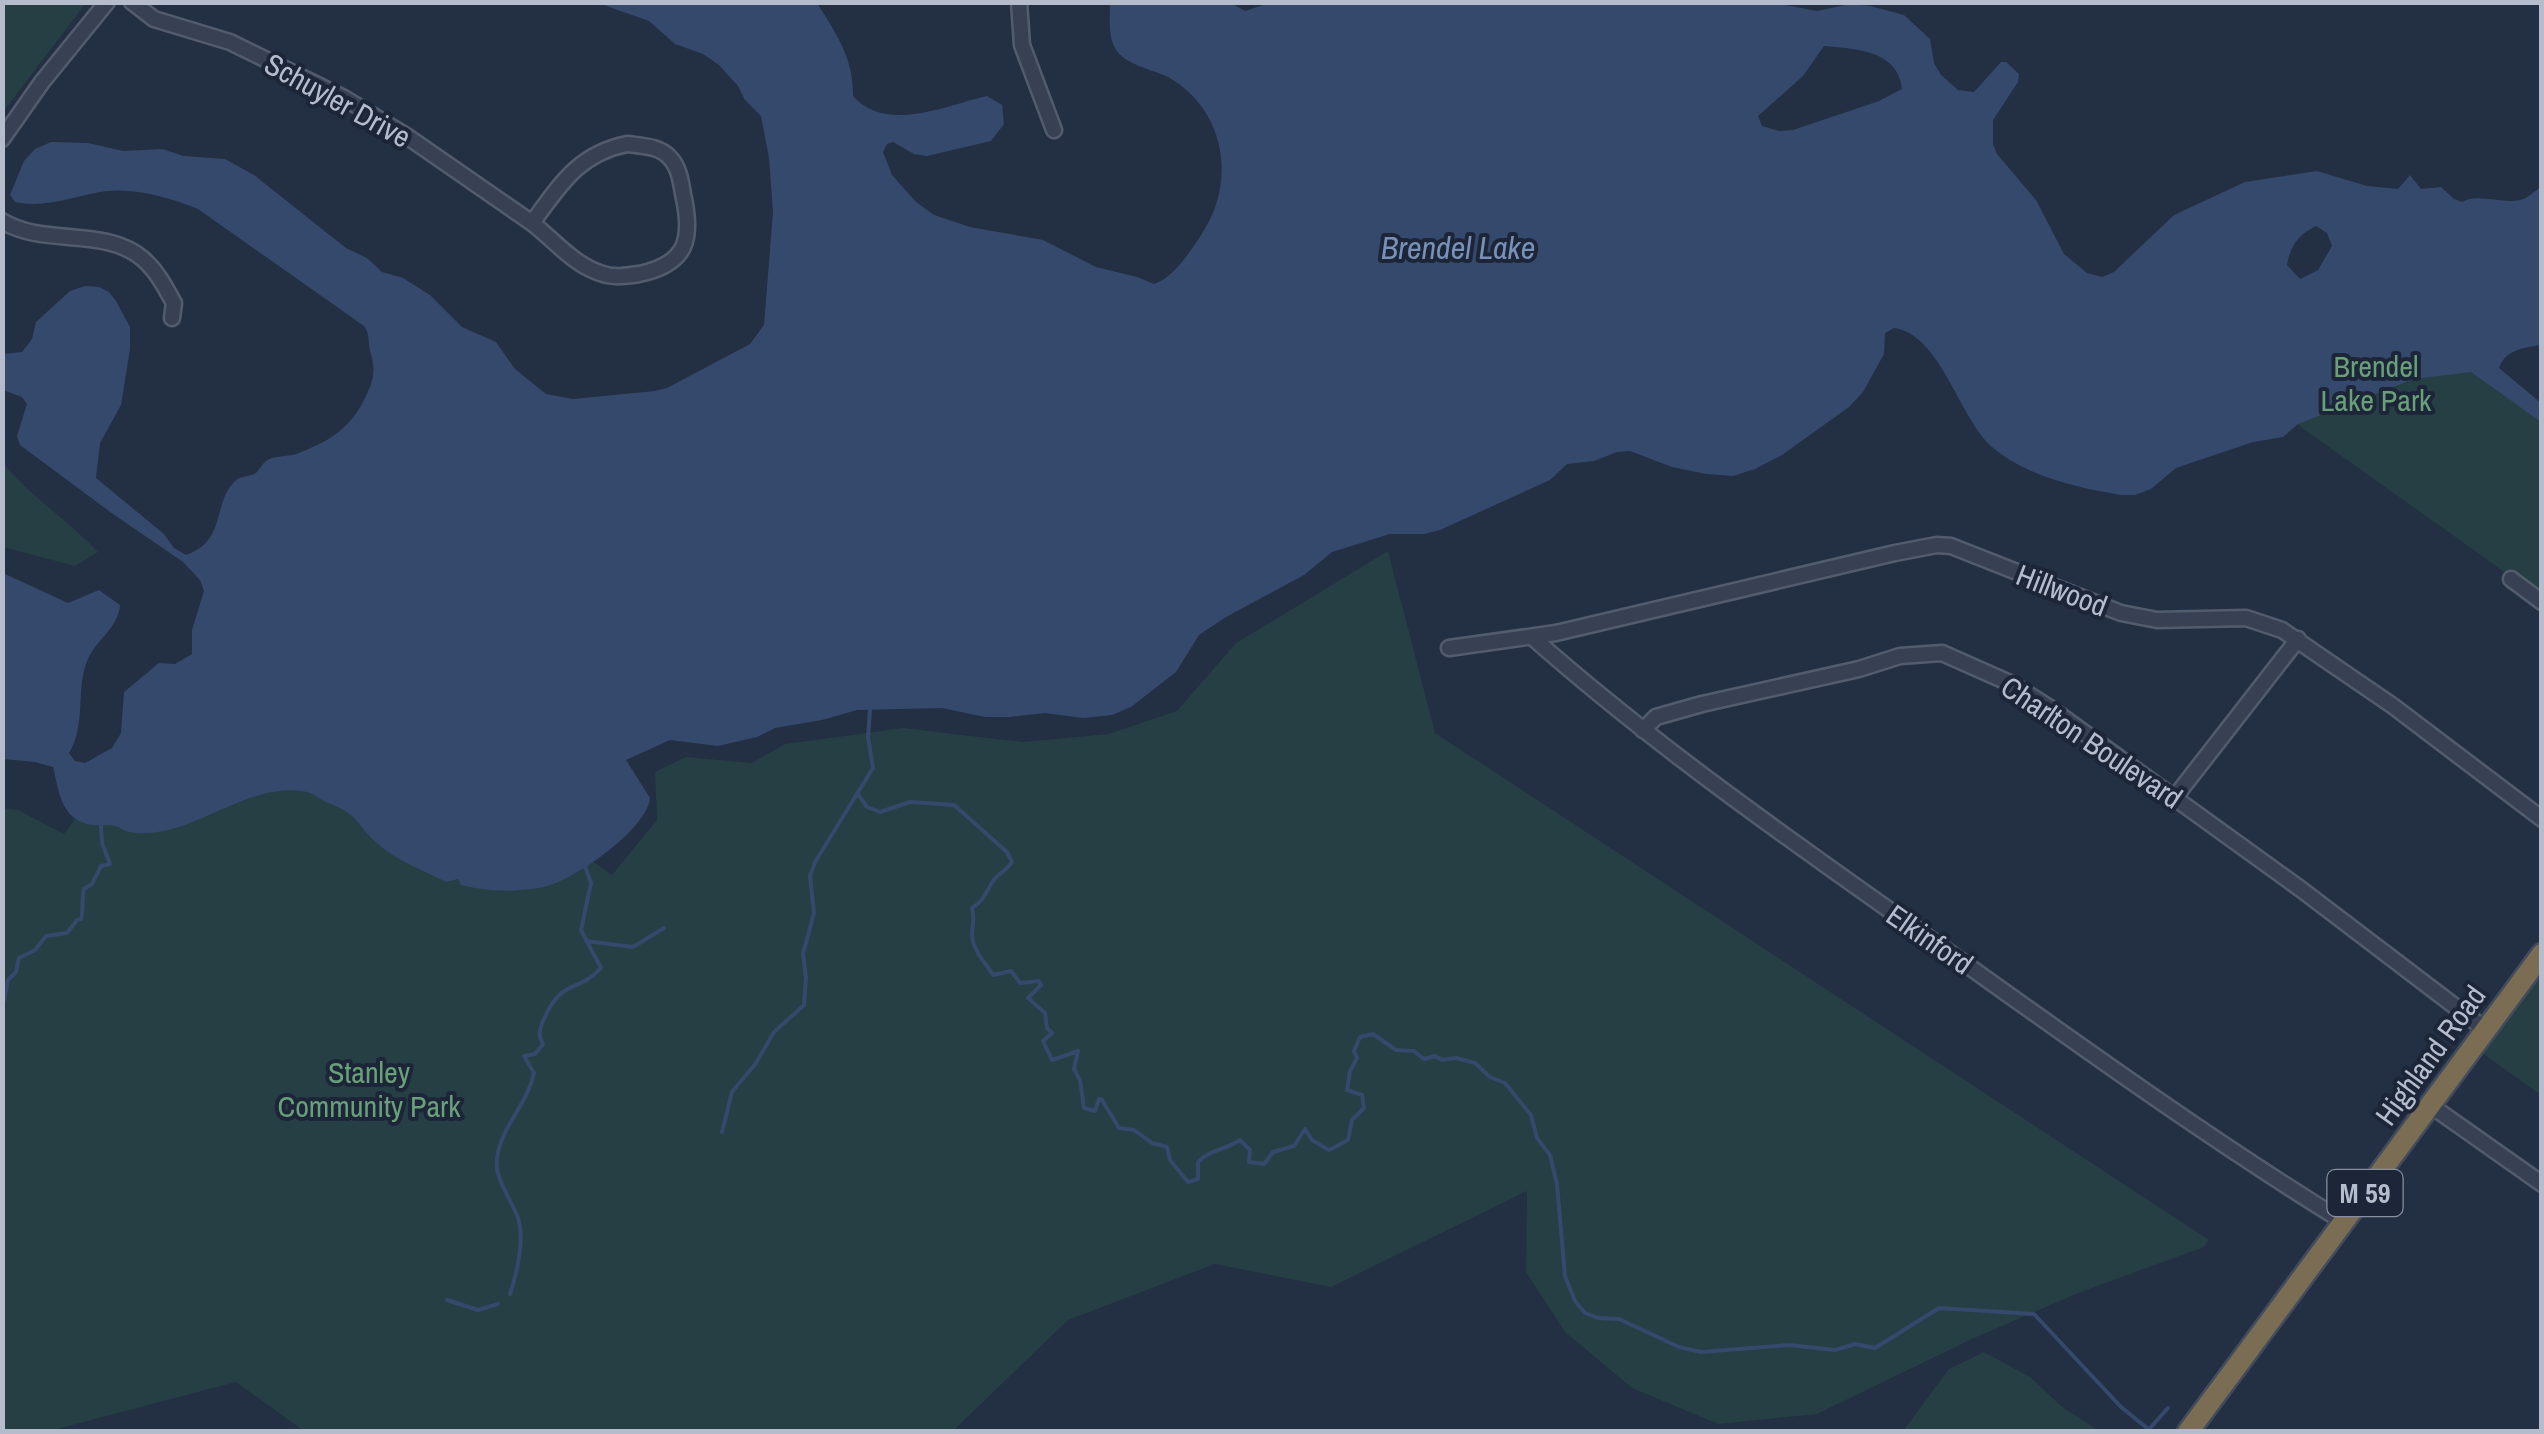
<svg xmlns="http://www.w3.org/2000/svg" width="2544" height="1434" font-family="'Archivo Narrow',sans-serif">
<style>
.green{fill:#253f44}
.water{fill:#35496c;fill-rule:evenodd}
.lines{fill:none;stroke-linecap:round;stroke-linejoin:round}
.stream{stroke:#35496c;stroke-width:4}
.minor-casing{stroke:#535c6d;stroke-width:19}
.highway-casing{stroke:#424c5d;stroke-width:25}
.minor{stroke:#384153;stroke-width:14}
.highway{stroke:#7a6d54;stroke-width:20}
.labels{text-anchor:middle;dominant-baseline:central;stroke-width:8;stroke-linejoin:round;paint-order:stroke}
.shield{fill:#1c2638;stroke:#8790a0;stroke-width:2.5}
.shield-label{font-size:28px;font-weight:bold;fill:#b5bdcd}
.street-label{font-size:30px;fill:#b5bdcd;stroke:#1c2638}
.park-label{font-size:30px;fill:#69a079;stroke:#1c2638}
.water-label{font-size:32px;font-style:italic;fill:#7990b7;stroke:#1c2638}
</style>
<rect width="100%" height="100%" fill="#232f43"/>
<g class="green">
<path d="M3,2L86,3L3,112L2,3Z"/>
<path d="M2356,272L2541,404V598L2263,400Z"/>
<path d="M3,463C31,497 68,520 98,552L75,566L3,547Z"/>
<path d="M1388,551L1435,733L2209,1240L2204,1247L2078,1293L1972,1339L1817,1414L1718,1424L1632,1388L1565,1332L1526,1272L1527,1191L1331,1287L1215,1264L1068,1320L953,1431H304L236,1382L49,1431L3,1432V808L18,810L64,834L232,603L612,875L657,820L655,772L686,757L752,763L785,744L903,728L1023,742L1109,734L1177,711L1236,643Z"/>
<path d="M2541,972V1095L2482,1053Z"/>
<path d="M1984,1352L2030,1377L2061,1406L2099,1431H1903L1949,1369Z"/>
</g>
<path class="water" d="M1272,2H1770L1817,11L1850,4L1870,6L1904,15L1930,39L1934,63L1941,75L1958,90L1974,92L2001,62H2006L2019,74L2018,82L1993,120V144L1997,154L2036,200L2064,254L2087,273L2102,277L2114,272L2174,215L2245,182L2317,171L2367,186L2398,189L2410,175L2421,189L2441,187L2454,199L2462,202C2477,193 2502,204 2520,200C2529,198 2534,191 2541,187V345C2524,348 2506,349 2499,368L2541,403V422L2471,372L2414,379L2298,424L2283,437L2253,442L2176,468L2151,489L2135,495H2121C2077,488 2025,476 1991,446C1959,417 1940,334 1894,328L1885,333L1884,354L1863,392L1849,407L1782,455L1755,469L1733,476L1706,474L1672,467L1630,451L1617,452L1594,461L1567,464L1550,480L1440,530L1424,534H1390L1332,552L1304,575L1226,617L1199,635L1176,672L1131,707L1112,715L1083,718L1045,713L1009,717H985L942,708L857,710L822,720L775,728L757,737L718,746L670,740L626,760L650,798C647,830 570,884 539,888C512,892 487,892 461,885L458,879L446,882C423,870 399,862 379,845C355,825 361,815 328,803C320,800 316,794 307,792C246,779 190,843 129,832C124,831 120,827 115,826C107,824 99,826 92,825C60,820 59,790 53,767L35,762L3,759V573L68,603L99,590L120,605C119,627 96,640 88,659C75,687 87,724 69,753L75,761L85,763L112,748L121,733L124,692L159,663L175,664L192,654V630L204,591L200,580L183,562L113,514L20,445L17,436L27,404L22,397L3,390V354L22,352L32,339L36,322L70,291L85,286L99,287L109,292L116,301L130,327V349L121,405L100,443L96,478L164,534L174,548L186,555C227,541 212,503 235,481C242,475 250,477 256,473C260,469 262,464 266,461C274,455 286,457 296,454C327,442 350,430 365,398C373,382 376,372 371,354C367,343 371,335 364,326L198,209C172,198 136,188 107,191C75,195 48,209 15,202L10,195L24,161L35,149L51,142L88,143L123,151L162,149L184,156L225,159L254,175L346,248L367,258L382,272L403,278L430,295L462,327L496,342L515,369L546,394L573,399L655,391L667,388L750,344L764,325L773,212L769,158L761,116L745,100L738,86L719,65L703,54L675,44L649,21L598,3H817C836,33 854,59 853,96C886,134 947,105 987,96L1002,105L1004,124L991,141L927,156L914,154L893,142L887,144L883,152L892,175L916,202L934,215L970,227L1043,240L1096,267L1137,277L1154,284C1173,278 1190,252 1201,235C1237,182 1226,110 1168,77C1152,69 1124,65 1115,48C1108,36 1110,16 1110,3H1231L1245,11ZM1824,46C1856,49 1898,50 1902,89L1879,101L1793,130L1779,131L1762,126L1758,116L1803,76ZM2316,226L2327,233L2332,246L2318,270L2300,279L2287,265C2290,246 2299,234 2316,226Z"/>
<g class="lines">
<g class="stream">
<path d="M857,793L867,807L880,812L910,802L954,805L1007,852L1012,862C1007,870 999,873 993,881C985,893 984,901 972,908C975,919 972,925 972,935C973,951 985,962 993,975L1011,971L1020,983L1039,981L1041,985L1028,998L1045,1013L1047,1028L1052,1033L1043,1041L1052,1060L1078,1051L1074,1069L1080,1080L1084,1108L1095,1111L1099,1099L1102,1100L1119,1128L1134,1130L1152,1143L1167,1147L1170,1160L1188,1182L1198,1179V1162C1210,1149 1226,1150 1240,1140L1250,1150L1249,1162L1264,1164L1273,1152L1294,1146L1305,1129L1312,1140L1329,1150L1348,1140L1352,1120L1364,1108L1362,1095L1347,1090L1350,1071L1357,1058L1354,1051L1360,1037L1373,1034L1396,1050L1414,1051L1424,1059L1435,1056L1442,1060L1456,1058L1475,1063L1490,1077L1505,1083L1531,1115L1537,1138L1550,1155L1557,1184L1565,1276L1575,1301L1585,1313L1598,1318L1619,1319L1679,1347L1701,1352L1789,1345L1835,1350L1855,1344L1875,1348L1939,1308L2034,1314L2121,1407L2152,1432"/>
<path d="M586,941L633,947L664,928"/>
<path d="M4,1000L8,980L16,972L19,958L35,950L46,936L67,933L77,920L81,919C84,912 81,900 84,889L92,884L101,866L110,864L102,843L101,826"/>
<path d="M722,1132L732,1092L756,1063L774,1032L804,1005L806,978L803,954L814,913L810,876L815,862L873,768L868,737L870,710"/>
<path d="M510,1294C517,1273 525,1239 518,1218C511,1199 494,1178 497,1158C502,1124 527,1106 534,1073L524,1056L535,1054L543,1044C538,1035 539,1031 543,1021C562,977 577,994 601,968L581,930L591,883L585,866"/>
<path d="M447,1300L478,1310L498,1304"/>
<path d="M2151,1427L2168,1408"/>
</g>
<g class="minor-casing">
<g id="minor">
<path d="M132,2L154,19L230,42L344,98L405,135L532,223"/>
<path d="M1019,2L1022,45L1054,130"/>
<path d="M2,139L42,82L107,2"/>
<path d="M627,144C642,146 660,146 670,158C679,167 681,182 683,194C693,238 688,264 639,274C626,276 613,278 600,273C573,264 554,240 532,223C560,185 578,154 627,144Z"/>
<path d="M2,221C44,247 105,226 143,259C157,271 165,287 174,303L172,318"/>
<path d="M2511,579L2542,602"/>
<path d="M1532,637C1661,751 1803,849 1943,948C2075,1042 2206,1137 2344,1222"/>
<path d="M1449,648L1556,633L1895,553L1937,545L1951,546L2121,613L2157,620L2246,618L2282,630L2393,706L2542,819"/>
<path d="M1643,730L1656,717L1702,704L1859,669L1900,656L1942,653L2012,684L2050,708L2302,890L2486,1030"/>
<path d="M2175,797L2298,639"/>
<path d="M2430,1105L2542,1184"/>
</g>
</g>
<g class="highway-casing">
<path id="highway" d="M2188,1432L2542,954"/>
</g>
<use href="#minor" class="minor"/>
<use href="#highway" class="highway"/>
</g>
<g class="labels">
<rect class="shield" x="2327.5" y="1170" width="75" height="46" rx="8"/>
<g class="shield-label">
<text x="2365" y="1193">M 59</text>
</g>
<g class="street-label">
<text transform="translate(338 100) rotate(29)">Schuyler Drive</text>
<text transform="translate(2062 590) rotate(21)">Hillwood</text>
<text transform="translate(2092 742) rotate(34)">Charlton Boulevard</text>
<text transform="translate(1930 939) rotate(35)">Elkinford</text>
<text transform="translate(2430 1055) rotate(-54)">Highland Road</text>
</g>
<g class="park-label">
<text x="2376" y="366">Brendel<tspan x="2376" dy="34">Lake Park</tspan></text>
<text x="369" y="1072">Stanley<tspan x="369" dy="34">Community Park</tspan></text>
</g>
<g class="water-label">
<text x="1458" y="247">Brendel Lake</text>
</g>
</g>
<rect width="2544" height="1434" fill="none" stroke="#b5bdcd" stroke-width="10"/>
</svg>
